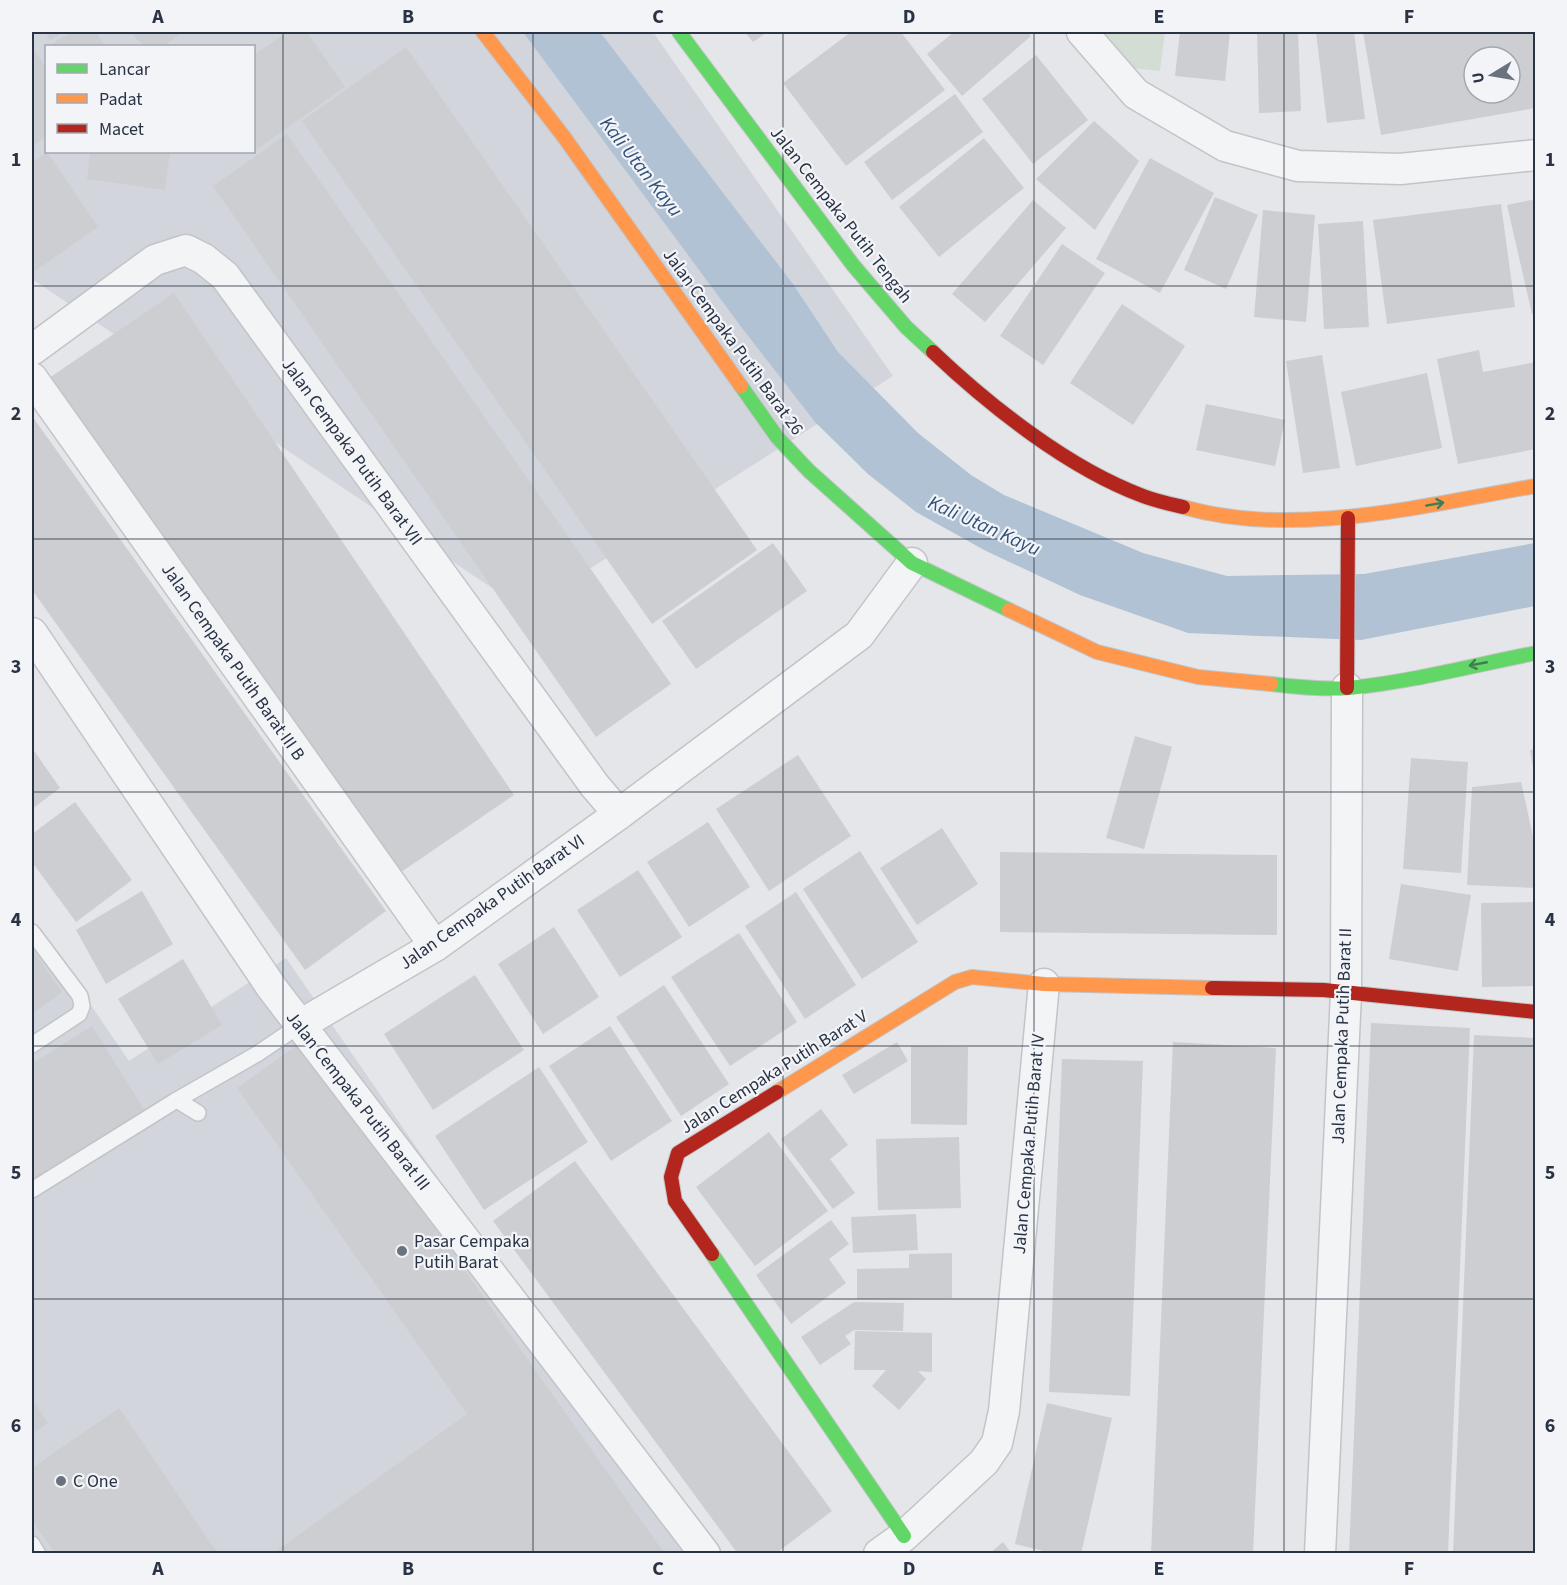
<svg xmlns="http://www.w3.org/2000/svg" width="1567" height="1585" font-family="'Source Sans 3',sans-serif">
<style>
.built{fill:#d2d5dc;fill-rule:evenodd}
.green{fill:#d4ddd4}
.water{fill:#b1c2d5}
.building{fill:#ccced2;fill-rule:evenodd}
.lines{fill:none;stroke-linecap:round;stroke-linejoin:round}
.lane-casing{stroke:#c2c4c7;stroke-width:18}
.street-casing{stroke:#c2c4c7;stroke-width:33}
.fast-casing{stroke:#c2c4c7;stroke-width:16}
.slow-casing{stroke:#c2c4c7;stroke-width:16}
.jam-casing{stroke:#c2c4c7;stroke-width:16}
.lane{stroke:#f3f4f6;stroke-width:15}
.street{stroke:#f3f4f6;stroke-width:30}
.fast{stroke:#63d668;stroke-width:14}
.slow{stroke:#ff974d;stroke-width:14}
.jam{stroke:#b3261e;stroke-width:14}
.oneway{stroke:#437c54}
.grid{fill:none;stroke:#293344;stroke-width:1.5;stroke-opacity:0.55}
.poi-dot{fill:#6a727e;stroke:#f2f4f8;stroke-width:2}
.labels{text-anchor:middle;dominant-baseline:central;stroke-width:4.5;stroke-linejoin:round;paint-order:stroke}
.street-label{font-size:18px;fill:#293344;stroke:#f2f4f8}
.poi-label{font-size:18px;fill:#293344;stroke:#f2f4f8;text-anchor:start}
.water-label{font-size:20px;font-style:italic;fill:#31517a;stroke:#f2f4f8}
.neatline{fill:none;stroke:#293344;stroke-width:2}
.grid-label{font-size:20px;text-anchor:middle;font-weight:bold;fill:#293344}
</style>
<rect width="100%" height="100%" fill="#e4e6e9"/>
<g class="built">
<path d="M32,32H653L893,376L525,610L32,279ZM46,46H254V152H46Z"/>
<path d="M32,919L129,1061L286,958L696,1553H32Z"/>
</g>
<path class="green" d="M1101,32H1165L1160,71L1130,68Z"/>
<path class="water" d="M523,32H600L793,284L838,352L918,433L971,475L1004,495L1143,553L1227,576L1364,574L1535,543V606L1361,640L1188,633L1080,595L986,551L916,512L868,474L815,422L742,328Z"/>
<g class="building">
<path d="M45,32H65L50,40Z"/>
<path d="M71,32H96L105,46H54L52,44Z"/>
<path d="M131,32H183L164,46H143Z"/>
<path d="M287,32H307L345,87L250,154L248,152H254V55Z"/>
<path d="M745,32H767L753,42Z"/>
<path d="M851,32H901L945,90L846,166L783,83Z"/>
<path d="M954,32H1027L1031,36L962,96L927,54Z"/>
<path d="M1180,32H1230L1225,81L1175,76Z"/>
<path d="M1257,32H1298L1301,111L1259,113Z"/>
<path d="M1316,32H1354L1365,119L1327,123Z"/>
<path d="M1363,32H1536V108L1381,135ZM1474,57H1510V93H1474Z"/>
<path d="M32,46L46,68V136L32,147Z"/>
<path d="M406,47L757,550L652,624L302,121Z"/>
<path d="M1036,55L1088,120L1033,164L982,99Z"/>
<path d="M955,94L983,132L892,200L864,162Z"/>
<path d="M1094,121L1139,161L1095,230L1036,179Z"/>
<path d="M287,134L671,684L596,737L213,186Z"/>
<path d="M984,138L1024,188L939,257L899,207Z"/>
<path d="M47,152L98,227L32,273V163Z"/>
<path d="M90,152H170L165,190L87,179Z"/>
<path d="M1150,158L1214,193L1160,293L1096,259Z"/>
<path d="M1215,197L1258,215L1226,289L1184,270Z"/>
<path d="M1536,199V313L1532,314L1507,205Z"/>
<path d="M1033,200L1066,228L985,322L952,294Z"/>
<path d="M1501,204L1515,307L1387,324L1373,220Z"/>
<path d="M1263,210L1315,215L1306,322L1254,317Z"/>
<path d="M1363,221L1369,327L1324,329L1318,224Z"/>
<path d="M1062,244L1105,273L1043,365L1000,336Z"/>
<path d="M174,293L514,795L388,881L49,378Z"/>
<path d="M1122,304L1185,346L1133,425L1070,383Z"/>
<path d="M1479,350L1483,372L1536,362V449L1458,464L1437,359Z"/>
<path d="M1322,355L1340,468L1303,473L1286,361Z"/>
<path d="M1427,373L1442,448L1356,466L1341,392Z"/>
<path d="M1206,404L1285,420L1275,466L1196,450Z"/>
<path d="M32,416L386,911L305,970L32,590Z"/>
<path d="M773,543L807,591L696,669L662,621Z"/>
<path d="M1135,736L1172,747L1144,849L1106,838Z"/>
<path d="M32,748L60,788L32,809Z"/>
<path d="M1536,749V774H1534L1530,750Z"/>
<path d="M798,755L851,836L769,891L716,809Z"/>
<path d="M1411,758L1468,762L1461,873L1403,869Z"/>
<path d="M1521,782L1536,850V888L1467,885L1472,787Z"/>
<path d="M75,802L132,880L76,922L32,862V834Z"/>
<path d="M708,822L750,887L689,927L647,862Z"/>
<path d="M942,828L978,884L917,925L880,868Z"/>
<path d="M860,851L918,942L862,979L803,889Z"/>
<path d="M1000,852L1277,855V935L1000,932Z"/>
<path d="M638,870L682,937L620,977L577,910Z"/>
<path d="M1401,884L1471,895L1458,971L1389,959Z"/>
<path d="M142,891L173,944L106,984L76,930Z"/>
<path d="M796,892L856,985L805,1019L745,926Z"/>
<path d="M1536,902V986L1482,987L1481,903Z"/>
<path d="M554,927L599,997L543,1034L498,964Z"/>
<path d="M739,933L797,1022L730,1066L671,977Z"/>
<path d="M32,949L62,992L32,1014Z"/>
<path d="M183,959L222,1025L158,1064L118,999Z"/>
<path d="M475,975L524,1050L433,1110L384,1034Z"/>
<path d="M664,985L729,1084L681,1116L616,1017Z"/>
<path d="M1371,1023L1470,1028L1448,1554H1349Z"/>
<path d="M92,1026L145,1111L32,1182V1064Z"/>
<path d="M610,1026L672,1121L611,1161L549,1066Z"/>
<path d="M1474,1035L1536,1038V1554H1453Z"/>
<path d="M303,1041L665,1554H272L467,1414L237,1088Z"/>
<path d="M897,1042L908,1061L854,1094L842,1075Z"/>
<path d="M1173,1042L1276,1048L1253,1554H1151Z"/>
<path d="M911,1046L968,1047L967,1125L911,1124Z"/>
<path d="M1062,1059L1143,1061L1130,1396L1049,1392Z"/>
<path d="M539,1067L588,1142L484,1210L435,1136Z"/>
<path d="M821,1109L848,1145L830,1159L855,1193L833,1209L781,1139Z"/>
<path d="M769,1132L828,1211L755,1266L696,1187Z"/>
<path d="M959,1137L961,1208L878,1210L876,1139Z"/>
<path d="M575,1161L832,1511L775,1554H738L493,1221Z"/>
<path d="M916,1214L918,1250L853,1253L851,1217Z"/>
<path d="M831,1220L849,1244L829,1259L846,1283L791,1324L756,1275Z"/>
<path d="M952,1253V1298L857,1299V1269L909,1268V1254Z"/>
<path d="M854,1302L904,1303L903,1331L854,1330L845,1336L851,1344L820,1365L801,1337Z"/>
<path d="M855,1331L932,1333V1372L918,1371L926,1379L899,1410L872,1386L886,1370H854Z"/>
<path d="M32,1399L48,1423L32,1434Z"/>
<path d="M1047,1403L1112,1418L1081,1554H1056L1015,1544Z"/>
<path d="M119,1408L218,1554H56L32,1521V1468Z"/>
<path d="M1003,1542L1012,1554H989Z"/>
</g>
<g class="lines">
<g class="lane-casing">
<g id="lane">
<path d="M32,932L80,996L82,1006L79,1014L32,1045"/>
<path d="M177,1100L198,1113"/>
<path d="M32,1190L175,1101L257,1054L300,1025"/>
<path d="M32,1544L38,1554"/>
</g>
</g>
<g class="street-casing">
<g id="street">
<path d="M1082,32L1136,94L1225,146L1298,166L1400,169L1536,155"/>
<path d="M32,350L155,260L186,250L204,259L225,276L595,786L619,814"/>
<path d="M32,378L435,946"/>
<path d="M32,633L272,988L705,1554"/>
<path d="M300,1025L435,946L619,814L859,635L912,563"/>
<path d="M879,1554L904,1536L984,1462L997,1443L1004,1411L1044,984"/>
<path d="M1320,1554L1346,993L1347,688"/>
</g>
</g>
<g class="fast-casing">
<g id="fast">
<path d="M679,32L853,265L906,327L933,352"/>
<path d="M741,386L777,437L809,471L912,563L1009,610"/>
<path d="M1271,684C1296,687 1323,690 1349,688C1412,682 1474,665 1536,653"/>
<path d="M712,1254L904,1536"/>
</g>
</g>
<g class="slow-casing">
<g id="slow">
<path d="M483,32L564,137L741,386"/>
<path d="M1183,507C1293,539 1425,505 1536,486"/>
<path d="M1009,610L1097,652L1198,677L1271,684"/>
<path d="M777,1092L955,982L972,977L1044,984L1212,988"/>
</g>
</g>
<g class="jam-casing">
<g id="jam">
<path d="M933,352C990,406 1068,468 1143,496C1156,501 1170,504 1183,507"/>
<path d="M1347,688L1348,518"/>
<path d="M1212,988L1324,990L1536,1012"/>
<path d="M712,1254L675,1201L671,1177L678,1153L777,1092"/>
</g>
</g>
<use href="#lane" class="lane"/>
<use href="#street" class="street"/>
<use href="#fast" class="fast"/>
<use href="#slow" class="slow"/>
<use href="#jam" class="jam"/>
</g>
<defs><path id="oneway-shaft" d="M-6 0H5M1.5-3L5.5 0L1.5 3" fill="none" stroke-width="1.6" stroke-linecap="round" stroke-linejoin="round" transform="scale(1.5)"/></defs>
<g class="oneway">
<use href="#oneway-shaft" transform="translate(1435 504) rotate(-10)"/>
<use href="#oneway-shaft" transform="translate(1478 664) rotate(169)"/>
</g>
<path class="grid" d="M283,32V1554M533,32V1554M783,32V1554M1034,32V1554M1284,32V1554M32,286H1536M32,539H1536M32,792H1536M32,1046H1536M32,1299H1536"/>
<g class="poi-dot">
<circle cx="402" cy="1251" r="6"/>
<circle cx="61" cy="1481" r="6"/>
</g>
<g class="labels">
<g class="street-label">
<text transform="translate(841 215) rotate(52)">Jalan Cempaka Putih Tengah</text>
<text transform="translate(733 342) rotate(54)">Jalan Cempaka Putih Barat 26</text>
<text transform="translate(352 452) rotate(54)">Jalan Cempaka Putih Barat VII</text>
<text transform="translate(233 662) rotate(55)">Jalan Cempaka Putih Barat III B</text>
<text transform="translate(492 902) rotate(-35)">Jalan Cempaka Putih Barat VI</text>
<text transform="translate(1342 1036) rotate(-88)">Jalan Cempaka Putih Barat II</text>
<text transform="translate(774 1072) rotate(-32)">Jalan Cempaka Putih Barat V</text>
<text transform="translate(358 1101) rotate(52)">Jalan Cempaka Putih Barat III</text>
<text transform="translate(1029 1144) rotate(-85)">Jalan Cempaka Putih Barat IV</text>
</g>
<g class="poi-label">
<text x="414" y="1241">Pasar Cempaka<tspan x="414" dy="21">Putih Barat</tspan></text>
<text x="73" y="1481">C One</text>
</g>
<g class="water-label">
<text transform="translate(641 167) rotate(52)">Kali Utan Kayu</text>
<text transform="translate(984 526) rotate(24)">Kali Utan Kayu</text>
</g>
</g>
<rect width="1567" height="1585" fill="none" stroke="#f2f4f8" stroke-width="66"/>
<rect x="45" y="45" width="210" height="108" fill="#f2f4f8" stroke="#a2a7b0" stroke-width="1.5"/>
<rect x="57" y="64" width="30" height="9" fill="#63d668" stroke="#a2a7b0" stroke-width="1.5"/>
<text x="99" y="75" font-size="18" fill="#293344">Lancar</text>
<rect x="57" y="94" width="30" height="9" fill="#ff974d" stroke="#a2a7b0" stroke-width="1.5"/>
<text x="99" y="105" font-size="18" fill="#293344">Padat</text>
<rect x="57" y="124" width="30" height="9" fill="#b3261e" stroke="#a2a7b0" stroke-width="1.5"/>
<text x="99" y="135" font-size="18" fill="#293344">Macet</text>
<g transform="translate(1492 75) rotate(259)"><circle r="28" fill="#f2f4f8" stroke="#a2a7b0" stroke-width="1.5"/>
<path d="M0-4.5L10 22L0 15L-10 22Z" fill="#6a727e"/>
<text y="-9" font-size="16" font-weight="bold" text-anchor="middle" fill="#293344">U</text>
</g>
<rect x="33" y="33" width="1501" height="1519" class="neatline"/>
<g class="grid-label">
<text x="158" y="23">A</text>
<text x="408" y="23">B</text>
<text x="658" y="23">C</text>
<text x="909" y="23">D</text>
<text x="1159" y="23">E</text>
<text x="1409" y="23">F</text>
<text x="16" y="166">1</text>
<text x="1550" y="166">1</text>
<text x="16" y="420">2</text>
<text x="1550" y="420">2</text>
<text x="16" y="673">3</text>
<text x="1550" y="673">3</text>
<text x="16" y="926">4</text>
<text x="1550" y="926">4</text>
<text x="16" y="1179">5</text>
<text x="1550" y="1179">5</text>
<text x="16" y="1432">6</text>
<text x="1550" y="1432">6</text>
<text x="158" y="1575">A</text>
<text x="408" y="1575">B</text>
<text x="658" y="1575">C</text>
<text x="909" y="1575">D</text>
<text x="1159" y="1575">E</text>
<text x="1409" y="1575">F</text>
</g>
</svg>
